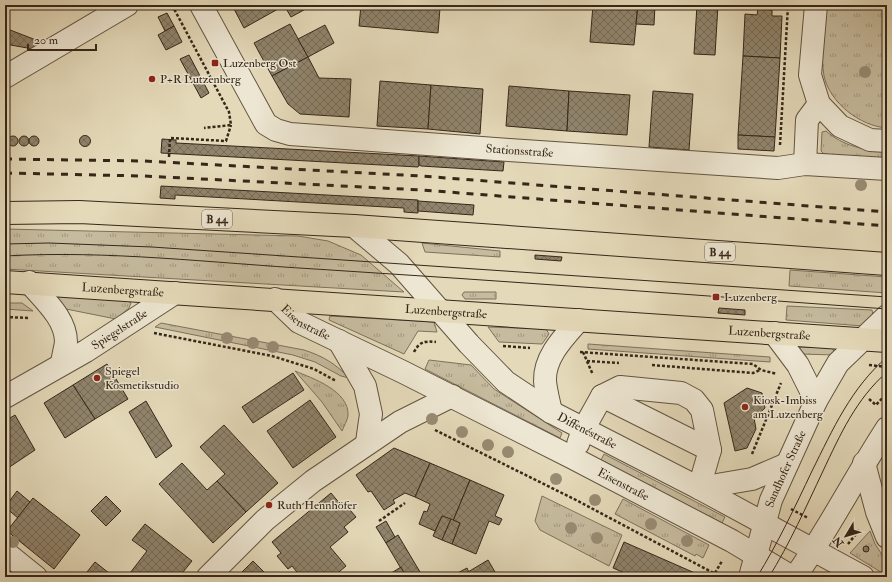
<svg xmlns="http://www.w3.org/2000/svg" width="892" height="582" font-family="'IM FELL Double Pica',serif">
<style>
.grass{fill:url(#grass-tufts);stroke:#7e715c}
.building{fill:url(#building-cross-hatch);stroke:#362719}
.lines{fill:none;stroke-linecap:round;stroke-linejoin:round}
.minor-casing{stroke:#625441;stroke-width:24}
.major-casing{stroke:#362719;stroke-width:24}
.path{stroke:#362719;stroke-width:2.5;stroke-dasharray:3 2;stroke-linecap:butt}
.minor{stroke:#ede6d2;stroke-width:22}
.major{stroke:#e4d9b9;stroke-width:22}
.tram{stroke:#362719;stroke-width:1}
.rail{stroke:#362719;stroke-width:3;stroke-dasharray:7 7;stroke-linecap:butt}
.tree{fill:#988b73}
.poi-dot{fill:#8f2418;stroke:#ede6d2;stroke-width:1.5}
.labels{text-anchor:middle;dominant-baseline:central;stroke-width:3;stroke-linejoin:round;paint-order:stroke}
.shield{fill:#ede6d2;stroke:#6d6050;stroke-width:1}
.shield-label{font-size:11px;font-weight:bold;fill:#362719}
.poi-label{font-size:12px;fill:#362719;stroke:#ede6d2;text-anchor:start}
.street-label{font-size:12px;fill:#362719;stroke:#ede6d2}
</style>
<defs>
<pattern id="grass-tufts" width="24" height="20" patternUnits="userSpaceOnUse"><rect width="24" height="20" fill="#c6bb9e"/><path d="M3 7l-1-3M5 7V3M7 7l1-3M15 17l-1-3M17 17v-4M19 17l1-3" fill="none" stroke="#a29880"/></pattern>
<pattern id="building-cross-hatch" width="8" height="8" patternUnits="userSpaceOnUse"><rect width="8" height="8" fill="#90846c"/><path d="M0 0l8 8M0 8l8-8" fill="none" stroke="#766c58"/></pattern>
</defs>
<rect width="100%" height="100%" fill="#e4d9b9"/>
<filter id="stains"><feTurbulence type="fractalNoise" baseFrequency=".005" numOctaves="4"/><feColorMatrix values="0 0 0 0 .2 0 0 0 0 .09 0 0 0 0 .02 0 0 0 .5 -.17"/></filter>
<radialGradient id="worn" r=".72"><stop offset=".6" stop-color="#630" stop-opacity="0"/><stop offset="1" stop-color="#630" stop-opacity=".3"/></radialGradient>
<g class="grass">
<path d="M826,5H887V128C860,126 830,103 824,76C820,53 824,28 826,5Z"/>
<path d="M826,131C843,146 864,150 887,152V159L824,154L821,151L822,132Z"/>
<path d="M5,229L298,236L328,241L361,255L404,292L5,269Z"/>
<path d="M422,243L500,251V257L425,252Z"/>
<path d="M790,270L887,277V293L789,286Z"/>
<path d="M464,292H496V299H465L462,295Z"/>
<path d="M59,296L126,300L131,303L129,308L116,319L66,309L57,301Z"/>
<path d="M5,303H22L33,311L5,309Z"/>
<path d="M787,306L872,310L873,315L863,326L786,320Z"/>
<path d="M330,316L434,322L437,332L418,331L404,354L329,320Z"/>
<path d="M161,323L304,350C323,356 336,364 349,378L341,376L315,362L293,355L155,327Z"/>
<path d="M488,327L546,329L549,334L542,344L499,342Z"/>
<path d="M588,344L770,357V362L588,349Z"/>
<path d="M801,347L832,348L835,353V355L800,354L798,349Z"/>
<path d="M429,360L471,365L494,389L562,433L560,438L425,369Z"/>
<path d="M295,371C312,378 350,391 348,416C347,421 344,426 342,431L322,402Z"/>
<path d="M604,454L725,517L722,523L601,460Z"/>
<path d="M542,496L622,535L609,566L540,530L535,521Z"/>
<path d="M623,499L709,545L703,558L696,554L695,556L615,514Z"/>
<path d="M870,531L875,544L887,562V576L850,553Z"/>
</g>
<g class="building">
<path d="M232,5H276L278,9L244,28Z"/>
<path d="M284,5H313L291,17Z"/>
<path d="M361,5H404L440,8L438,33L359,26Z"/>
<path d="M593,5H638L634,45L590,42Z"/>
<path d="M638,5H655L654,25L636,24Z"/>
<path d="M697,5H718L715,55L694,54Z"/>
<path d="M758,9L772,10V16H782L780,58L743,56L745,14L757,15Z"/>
<path d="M167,13L174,26L165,31L158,17Z"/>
<path d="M290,24L308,57L272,76L254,43Z"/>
<path d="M325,25L334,43L308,57L298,39Z"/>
<path d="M174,26L182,42L166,50L158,35Z"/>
<path d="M5,28L36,40L33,49L5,44Z"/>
<path d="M189,55L209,93L201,98L180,59Z"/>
<path d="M743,56L780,58L775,137L738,135Z"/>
<path d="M308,57L319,78L351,79L349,117L300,114L288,104L272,76Z"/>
<path d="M380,81L431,85L428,129L377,126Z"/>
<path d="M431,85L483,89L480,134L428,129Z"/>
<path d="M509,86L569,91L567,131L506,126Z"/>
<path d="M569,91L630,95L627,135L567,131Z"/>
<path d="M653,91L693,94L689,150L649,147Z"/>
<path d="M738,135L775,137L774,151L738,149Z"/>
<circle cx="85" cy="141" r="5.5"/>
<circle cx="24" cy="141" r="5"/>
<circle cx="13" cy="141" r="5"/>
<circle cx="34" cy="141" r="5"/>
<path d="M162,139L176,140V143L419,156V165L418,167L161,153Z"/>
<path d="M419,156L504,162L503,171L421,166L419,165Z"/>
<path d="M161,186L418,200V213L404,212V208L175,195V199L160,198Z"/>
<path d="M418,201L474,205L473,215L418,211Z"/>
<path d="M535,255L562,257L561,261L535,259Z"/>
<path d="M719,308L745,310V315L718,313Z"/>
<path d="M107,364L128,399L95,419L73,385Z"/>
<path d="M293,373L304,390L253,423L242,407Z"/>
<path d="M73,385L95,419L65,438L44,403Z"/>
<path d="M747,388L762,393L765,408L754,418L756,429L747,448L735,451L724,403Z"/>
<path d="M310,400L336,437L293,468L267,431Z"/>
<path d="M146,401L172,446L156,458L129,412Z"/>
<path d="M15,415L35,450L5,470V421Z"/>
<path d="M224,425L278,483L246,512L217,481L225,474L200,447Z"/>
<path d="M394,448L430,463L415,497L405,493L393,500L395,503L384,510L371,491L368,492L356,475Z"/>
<path d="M182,463L207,490L217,481L246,512L213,543L159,484Z"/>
<path d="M430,463L470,480L453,521L442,516L435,531L419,524L424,511L427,512L430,504L415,497Z"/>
<path d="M470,480L504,495L495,516L502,519L499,525L489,521L476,554L452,544L460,523L453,521Z"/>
<path d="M17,491L30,502L18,518L5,507Z"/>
<path d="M331,493L341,505L344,503L356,517L344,527L348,532L330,547L346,566L333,577H301L292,566L288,569L277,556L281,553L272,542Z"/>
<path d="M106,496L121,511L106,526L91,511Z"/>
<path d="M33,498L80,535L54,569L7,531Z"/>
<path d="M442,516L451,519L442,540L433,536Z"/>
<path d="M451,519L460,523L452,544L442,540Z"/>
<path d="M386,521L395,537L386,543L376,527Z"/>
<path d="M145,524L192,561L179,577H135L130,573L147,551L132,540Z"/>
<path d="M398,535L423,577H406L386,543Z"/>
<path d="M624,542L704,577H634L613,568Z"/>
<circle cx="866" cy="549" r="3"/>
<path d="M488,560L495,572L486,577H471L468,572Z"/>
<path d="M253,561L269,577H237Z"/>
<path d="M95,562L114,577H83Z"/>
<path d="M401,567L406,577H385Z"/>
<path d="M467,568L471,577H450Z"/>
<path d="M495,572L498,577H486Z"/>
</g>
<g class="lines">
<g class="minor-casing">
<g id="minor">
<path id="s1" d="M201,5L266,124L276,130L290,134L509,150L778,168L805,164L887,169"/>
<path d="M816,5L810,75L819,104L840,126L870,140L887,141"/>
<path d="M5,77L127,5"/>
<path d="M805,164L807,120L819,104"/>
<path id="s2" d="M354,226L399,264L469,344L506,382L551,412L699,488L863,577"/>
<path d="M29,282C43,299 66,318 66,342C65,349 63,356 62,363"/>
<path id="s3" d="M275,299L299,322L403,372L573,458L732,541L792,577"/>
<path d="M774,333L798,365L816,401"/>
<path d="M339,341L365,386L371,414L367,442"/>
<path d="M602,396L710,450"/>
<path id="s4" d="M5,397L86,351L175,293"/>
<path d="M551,412C549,402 546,392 545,381C544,357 564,337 579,320"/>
<path d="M578,444L583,430L602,396L620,387L681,393L694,400L702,410L710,450L699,488"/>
<path d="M864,463L877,512L887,537"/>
<path d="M699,488L752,479L787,464"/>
<path d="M5,552L36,577"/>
<path d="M208,577L265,520L313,481L400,422L452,396"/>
<path id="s5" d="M750,577L771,500L816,401L838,363L887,316"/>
<path d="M795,577C829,529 855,477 887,428"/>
</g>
</g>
<g class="major-casing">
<g id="major">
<path d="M5,213L79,212L354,226L887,264"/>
<path id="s6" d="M5,282L887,341"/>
</g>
</g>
<g class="path">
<path d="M172,5L229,112L231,125L204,128"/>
<path d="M780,145L788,5"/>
<path d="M169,157L170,138L226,141L231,125"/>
<path d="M5,317L30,318"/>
<path d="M154,333L272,356L314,369L336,381"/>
<path d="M503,346L530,348"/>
<path d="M414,352C420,341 425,341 436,342"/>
<path d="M580,352L753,364L761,370L777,374"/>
<path d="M583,352L593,375"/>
<path d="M587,361L619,363"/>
<path d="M652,365L753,373L760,370"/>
<path d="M869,365L887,367"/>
<path d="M869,399L876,405L887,393"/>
<path d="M435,430L576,500L721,577"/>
<path d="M752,454L781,383"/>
<path d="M791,509L808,518"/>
<path d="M379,521L405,503"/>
<path d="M848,544L860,529"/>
<path d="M715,573L722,561"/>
</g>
<use href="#minor" class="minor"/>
<use href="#major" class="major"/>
<g class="tram">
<path d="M5,244L49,243L152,247L887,297"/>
<path d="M5,256C108,250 212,263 315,269C506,281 696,295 887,309"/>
<path d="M757,577C778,543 795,507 812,471C833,429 851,388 887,357"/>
<path d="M769,577C790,543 806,507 823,471C840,435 856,399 887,372"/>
</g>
<g class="rail">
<path d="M5,159L144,161L421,176L887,212"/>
<path d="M5,173L143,176L422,190L887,226"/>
</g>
</g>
<g class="tree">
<circle cx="865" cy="72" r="6"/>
<circle cx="861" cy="185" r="6"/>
<circle cx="227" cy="338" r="6"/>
<circle cx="253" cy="343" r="6"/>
<circle cx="273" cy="347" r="6"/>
<circle cx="432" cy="419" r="6"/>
<circle cx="462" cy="432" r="6"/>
<circle cx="488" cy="445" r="6"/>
<circle cx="508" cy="452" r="6"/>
<circle cx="556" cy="479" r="6"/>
<circle cx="595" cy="500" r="6"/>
<circle cx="651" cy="524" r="6"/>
<circle cx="571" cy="528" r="6"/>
<circle cx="597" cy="538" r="6"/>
<circle cx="687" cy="541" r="6"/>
<circle cx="13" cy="542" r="6"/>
</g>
<g class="poi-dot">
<rect x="211" y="59" width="8" height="8" rx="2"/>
<circle cx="152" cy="79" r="4"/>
<rect x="712" y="293" width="8" height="8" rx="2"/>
<circle cx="97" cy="378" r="4"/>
<circle cx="745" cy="407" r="4"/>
<circle cx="269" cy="505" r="4"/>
</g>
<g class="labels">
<g class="shield">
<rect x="202" y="210" width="30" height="18" rx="3"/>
<rect x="705" y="243" width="30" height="18" rx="3"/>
</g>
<g class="shield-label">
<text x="217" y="219">B 44</text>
<text x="720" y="252">B 44</text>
</g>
<g class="poi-label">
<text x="223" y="63">Luzenberg Ost</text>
<text x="160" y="79">P+R Lutzenberg</text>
<text x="724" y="297">Luzenberg</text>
<text x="105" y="371">Spiegel<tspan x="105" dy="14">Kosmetikstudio</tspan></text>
<text x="753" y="400">Kiosk-Imbiss<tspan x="753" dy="14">am Luzenberg</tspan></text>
<text x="277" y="505">Ruth Hennhöfer</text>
</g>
<g class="street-label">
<text stroke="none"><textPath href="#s1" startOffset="392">Stationsstraße</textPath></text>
<text stroke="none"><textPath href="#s6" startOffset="118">Luzenbergstraße</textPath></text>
<text stroke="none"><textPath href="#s6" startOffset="442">Luzenbergstraße</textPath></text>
<text stroke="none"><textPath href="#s3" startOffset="39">Eisenstraße</textPath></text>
<text stroke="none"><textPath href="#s4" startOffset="133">Spiegelstraße</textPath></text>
<text stroke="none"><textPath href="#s6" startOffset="766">Luzenbergstraße</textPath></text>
<text stroke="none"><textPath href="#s2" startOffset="313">Diffenéstraße</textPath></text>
<text stroke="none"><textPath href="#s5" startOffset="114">Sandhofer Straße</textPath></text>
<text stroke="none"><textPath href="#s3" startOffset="396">Eisenstraße</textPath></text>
</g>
</g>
<rect width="892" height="582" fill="none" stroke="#e4d9b9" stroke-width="20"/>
<rect x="6" y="6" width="880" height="570" fill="none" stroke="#362719" stroke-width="2"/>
<rect x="10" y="10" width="872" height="562" fill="none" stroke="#362719"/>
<g transform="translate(846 536) rotate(232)" stroke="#ede6d2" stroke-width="3" paint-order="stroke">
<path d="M0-3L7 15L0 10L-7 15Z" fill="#362719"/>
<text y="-6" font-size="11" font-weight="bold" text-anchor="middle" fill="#362719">N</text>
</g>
<path d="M28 44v6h68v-6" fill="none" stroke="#362719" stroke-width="2"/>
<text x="34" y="44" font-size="12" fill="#362719" stroke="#ede6d2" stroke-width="3" paint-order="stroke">20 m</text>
<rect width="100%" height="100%" filter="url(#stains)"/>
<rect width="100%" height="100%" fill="url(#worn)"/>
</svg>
